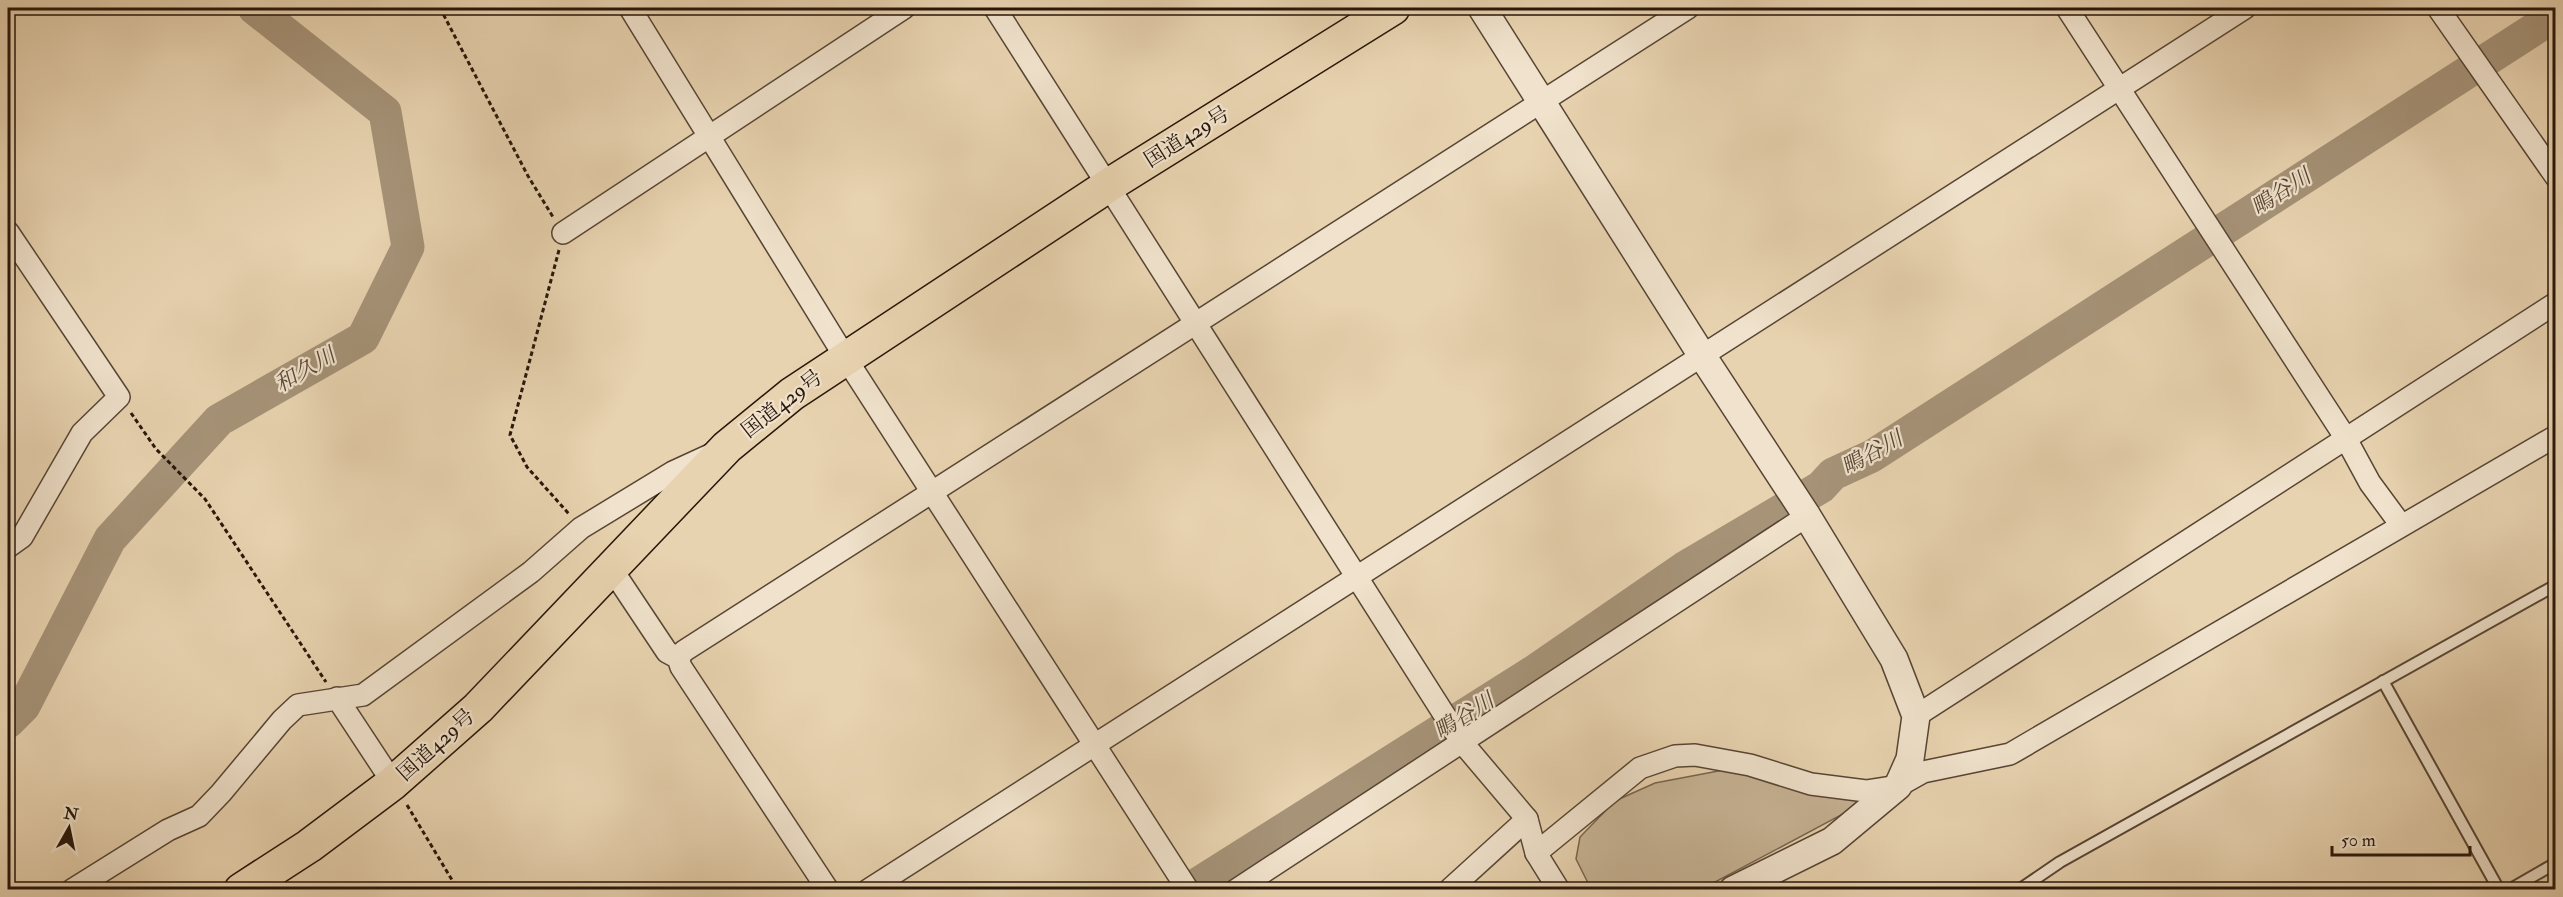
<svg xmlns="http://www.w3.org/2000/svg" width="2563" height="897" font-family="'IM FELL Double Pica','Noto Serif JP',serif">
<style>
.green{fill:#c7b394;stroke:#77644f;stroke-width:1.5}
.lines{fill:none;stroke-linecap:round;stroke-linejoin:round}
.river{stroke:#a69378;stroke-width:33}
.service-casing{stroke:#574534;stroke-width:14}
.minor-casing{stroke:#574534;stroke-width:24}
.tertiary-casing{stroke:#574534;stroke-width:30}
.trunk-casing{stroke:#27160a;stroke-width:36}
.path{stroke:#27160a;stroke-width:3;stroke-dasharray:4.5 3;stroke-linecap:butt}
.service{stroke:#f0e2cc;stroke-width:10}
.minor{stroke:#f0e2cc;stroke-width:21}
.tertiary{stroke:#f0e2cc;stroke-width:27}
.trunk{stroke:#e8d3b0;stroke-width:33}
.labels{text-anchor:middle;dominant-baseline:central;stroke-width:4.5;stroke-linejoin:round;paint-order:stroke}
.street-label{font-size:21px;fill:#27160a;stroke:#f0e2cc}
.water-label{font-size:22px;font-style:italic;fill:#5a4836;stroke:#f0e2cc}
</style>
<rect width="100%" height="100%" fill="#e8d3b0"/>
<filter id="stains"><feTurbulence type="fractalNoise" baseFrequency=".00333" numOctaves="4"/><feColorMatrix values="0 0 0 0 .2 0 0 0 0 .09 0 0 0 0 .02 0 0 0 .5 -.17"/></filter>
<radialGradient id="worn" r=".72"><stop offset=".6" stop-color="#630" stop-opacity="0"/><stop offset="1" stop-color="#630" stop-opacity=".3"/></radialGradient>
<path class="green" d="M1734,768L1855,797L1858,806L1702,889H1591L1576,859L1580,837L1615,801L1655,783Z"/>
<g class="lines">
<g class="river">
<path d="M8,722L24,706L110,539L219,420L363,338L408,247L385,112L254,8"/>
<path d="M1188,890L1533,672L1684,568L1821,487L1833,474L1872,456L2556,15"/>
</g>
<g class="service-casing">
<g id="service">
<path d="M2383,681L2499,890"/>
<path d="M2019,890L2060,862L2556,585"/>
<path d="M2509,890L2556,863"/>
</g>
</g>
<g class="minor-casing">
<g id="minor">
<path d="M630,8L845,357L1188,890"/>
<path d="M995,8L1461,741L1527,819L1536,853L1559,890"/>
<path d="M2067,8L2345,437L2370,483L2401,525"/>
<path d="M2438,8L2556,177"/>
<path d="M8,232L119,397L82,433L22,537L8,547"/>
<path d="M563,233L904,8"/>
<path d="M611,568L667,652L678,658L681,667L828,890"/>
<path d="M678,658L684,651L1688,8"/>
<path d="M337,698L393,783"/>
<path d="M1916,716L2556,303"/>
<path d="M1536,853L1640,768L1675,756L1695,755L1750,765L1811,784L1866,791L1898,786L1923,772L2010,754L2556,436"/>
<path d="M72,890L168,830L199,816L221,793L282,720L298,705L363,695L531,572L581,528L673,472L710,455"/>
<path d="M868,890L2245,8"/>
<path d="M1236,890L1807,516"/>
<path d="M1449,890L1527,819"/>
</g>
</g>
<g class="tertiary-casing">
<path id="tertiary" d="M1482,8L1701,354L1807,516L1894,659L1916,716L1910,759L1898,786L1832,841L1733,890"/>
</g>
<g class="trunk-casing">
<path id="trunk" d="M241,890L309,846L393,783L478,708L727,447L792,394L1109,185L1393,8"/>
</g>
<g class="path">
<path d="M440,8L528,176L553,217"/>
<path d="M559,250L510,435L527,467L569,514"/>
<path d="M131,413L156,449L205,499L326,682"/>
<path d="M407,805L458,890"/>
</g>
<use href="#service" class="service"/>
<use href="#minor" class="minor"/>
<use href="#tertiary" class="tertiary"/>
<use href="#trunk" class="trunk"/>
</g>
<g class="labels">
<g class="street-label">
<text transform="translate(1187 137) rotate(-32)">国道429号</text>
<text transform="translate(782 404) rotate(-38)">国道429号</text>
<text transform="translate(436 745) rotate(-42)">国道429号</text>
</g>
<g class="water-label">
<text transform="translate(2281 192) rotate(-33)">鴫谷川</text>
<text transform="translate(305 370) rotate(-30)">和久川</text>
<text transform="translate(1872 453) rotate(-29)">鴫谷川</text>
<text transform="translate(1464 716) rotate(-32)">鴫谷川</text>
</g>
</g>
<rect width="2563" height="897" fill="none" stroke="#e8d3b0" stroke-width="30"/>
<rect x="9" y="9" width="2545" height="879" fill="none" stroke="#27160a" stroke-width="3"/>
<rect x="15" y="15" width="2533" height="867" fill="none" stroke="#27160a" stroke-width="1.5"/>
<g transform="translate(69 828) rotate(9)" stroke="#f0e2cc" stroke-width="4.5" paint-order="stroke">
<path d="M0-4.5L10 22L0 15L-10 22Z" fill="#27160a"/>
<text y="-9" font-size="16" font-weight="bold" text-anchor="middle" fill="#27160a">N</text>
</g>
<path d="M2332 846v9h138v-9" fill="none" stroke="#27160a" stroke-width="3"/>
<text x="2341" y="846" font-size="18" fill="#27160a" stroke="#f0e2cc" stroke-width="4.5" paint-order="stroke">50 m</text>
<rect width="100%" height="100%" filter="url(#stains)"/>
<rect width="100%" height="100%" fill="url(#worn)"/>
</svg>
